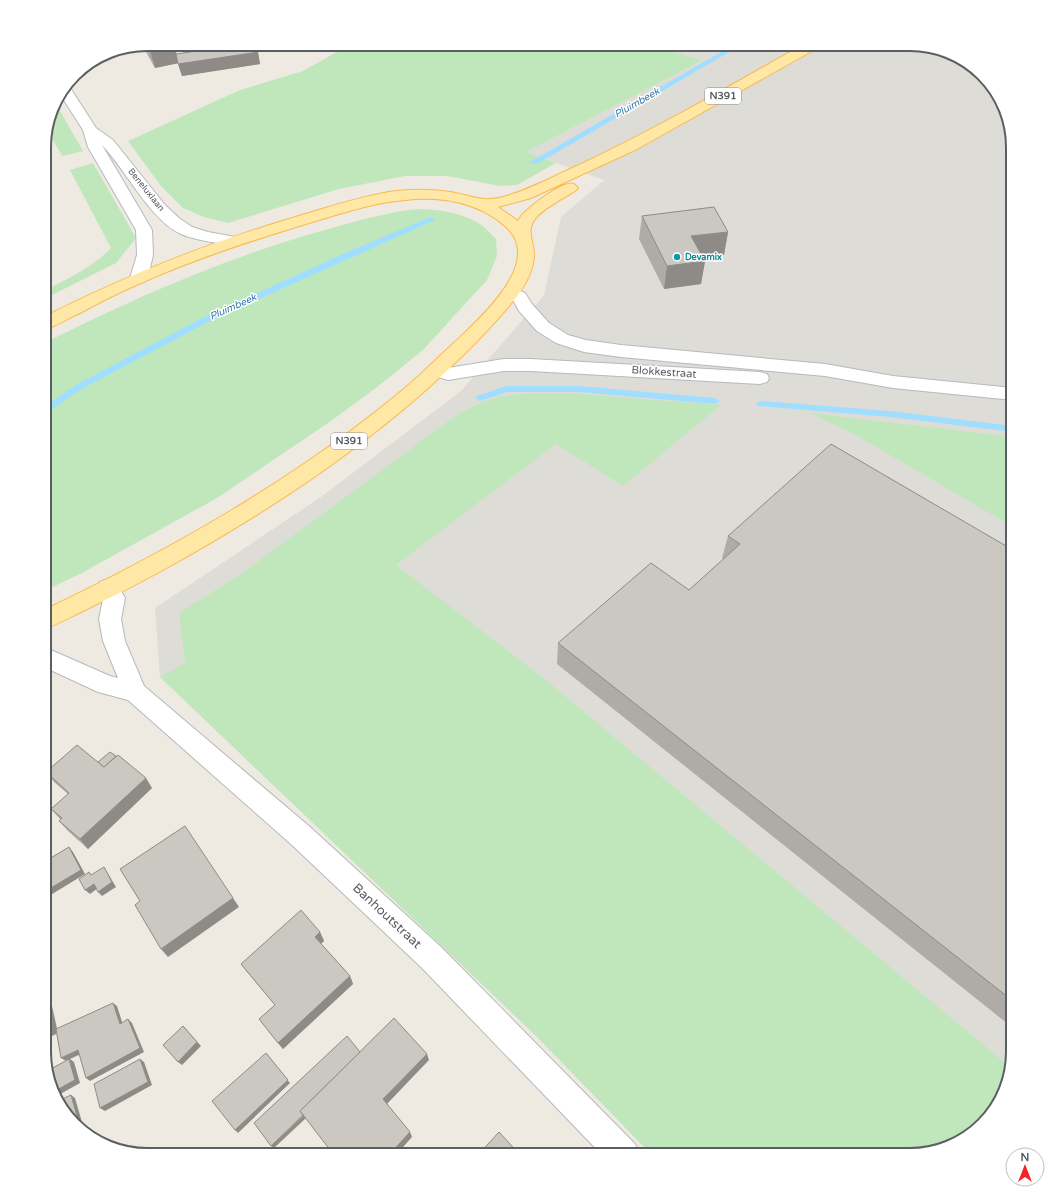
<svg xmlns="http://www.w3.org/2000/svg" width="1057" height="1199" font-family="'Varela Round',sans-serif">
<style>
.industrial{fill:#dedcd6}
.green{fill:#c0e7bc}
.lines{fill:none;stroke-linecap:round;stroke-linejoin:round}
.stream{fill:#a0deff;fill-rule:evenodd}
.street-casing{stroke:#b5b9bd;stroke-width:2}
.secondary-casing{stroke:#b5babf;stroke-width:2}
.primary-casing{stroke:#f8ba50;stroke-width:2}
.street{fill:#fff;fill-rule:evenodd}
.secondary{fill:#fff;fill-rule:evenodd}
.primary{fill:#ffe8a5;fill-rule:evenodd}
.wall{fill:#afaba6}
.shaded-wall{fill:#8e8b87}
.building{fill:#cbc7c1;stroke:#8e8b87}
.culture-dot{fill:#0f9aa8;stroke:#fff;stroke-width:1.5}
.labels{text-anchor:middle;dominant-baseline:central;stroke-width:3;stroke-linejoin:round;paint-order:stroke}
.far-street-label{font-size:9px;fill:#5a5f63;stroke:#fff}
.far-culture-label{font-size:9px;font-weight:bold;fill:#0d838f;stroke:#fff;text-anchor:start}
.shield{fill:#fff;stroke:#8c8f92;stroke-width:1}
.shield-label{font-size:10px;font-weight:bold;fill:#5a5f63}
.far-water-label{font-size:10px;font-style:italic;fill:#367bad;stroke:#fff}
.street-label{font-size:11px;fill:#5a5f63;stroke:#fff}
.near-street-label{font-size:13px;fill:#5a5f63;stroke:#fff}
.rim{fill:none;stroke:#5a5f63;stroke-width:2}
</style>
<rect width="100%" height="100%" fill="#eeeae2"/>
<path class="industrial" d="M644,44H917L956,55L992,84L1007,113L1013,146V1053L1002,1098L973,1134L943,1150L911,1155H652L534,1034L160,677L155,608L321,497L461,391L544,295L561,217L604,180L526,152L703,60Z"/>
<g class="green">
<path d="M351,44H644L703,60L526,152L556,163L517,185L500,186L447,176H405L339,189L228,223L204,217L183,208L161,186L128,141L240,90L303,71Z"/>
<path d="M55,102L83,151L62,156L47,129Z"/>
<path d="M93,163L136,238L116,263L44,299V291C68,278 92,268 111,248L70,170Z"/>
<path d="M422,209C442,210 463,213 480,224C486,228 491,234 496,239L497,256L487,280L423,350L376,388L328,423L217,498L80,574L44,591V343C135,298 227,257 325,230C357,221 389,211 422,209Z"/>
<path d="M566,393L721,405L623,486L556,444L396,565L542,677L1010,1067L1002,1098L973,1134L943,1150L911,1155H652L534,1034L160,677L185,663L179,613L241,574L454,417C465,410 476,404 488,400C513,392 541,394 566,393Z"/>
<path d="M810,413L1013,437V527L856,435Z"/>
</g>
<g class="lines">
<g class="stream">
<path d="M735,44H743L537,164H531L530,162Z"/>
<path d="M428,218H434L435,220L208,322L80,390L44,415V407L74,386L202,318L343,254Z"/>
<path d="M506,386H579L715,398L720,401L715,404L579,392H507L480,401L475,398L477,396Z"/>
<path d="M761,401L890,411L1013,426V432L890,417L758,406L756,404L758,402Z"/>
</g>
<g class="street-casing">
<path id="street" d="M108,579L116,582L125,598L121,619L125,641L144,686L310,827L442,948L635,1144L640,1155H602L422,968L292,845L128,700L98,692L44,667V647L110,676L118,678L103,641L99,619L103,599L97,588L100,582Z"/>
</g>
<g class="secondary-casing">
<g id="secondary">
<path d="M67,86H69L96,128L113,140L165,205L179,218L192,227L208,232L241,238L243,241L241,244C231,247 220,243 211,242C201,240 190,238 181,234C150,220 126,170 102,145L152,230L153,255L149,272L144,282L138,283L132,282L130,278L137,255L136,230L88,147L83,130L60,94Z"/>
<path d="M511,287L525,293L532,304L549,323L568,335L586,340L621,345L825,364L893,376L1013,388V400L893,388L825,376L621,357L584,352L556,343L537,331L519,311L513,300L505,296L502,292L505,288Z"/>
<path d="M504,359H531L760,372L767,374L769,378L767,382L760,384L531,371H504L448,380L429,374L426,370L429,366L435,364L448,368Z"/>
</g>
</g>
<g class="primary-casing">
<path id="primary" d="M804,44H820L819,47L637,149L531,198L498,207L518,221C522,211 559,184 569,184C571,183 574,184 575,185L578,188L575,191C564,198 542,209 534,220C526,233 535,243 534,257C532,282 511,304 496,321C402,424 284,503 163,570C137,584 110,598 83,611C70,617 58,624 44,629V610C172,549 296,479 405,388C422,374 438,357 455,342C479,319 545,262 506,227C479,202 440,196 405,200C371,203 339,214 306,224C250,241 194,259 141,283C120,292 100,302 80,313C68,318 57,326 44,330V317C125,276 202,245 289,219C322,209 355,198 389,192C409,189 430,189 450,192C471,195 481,203 503,197C529,190 554,176 579,165C656,129 730,86 804,44Z"/>
</g>
<use href="#street" class="street"/>
<use href="#secondary" class="secondary"/>
<use href="#primary" class="primary"/>
</g>
<g class="wall">
<path d="M146,44L177,54L251,50L258,52L260,64L182,76L178,63L155,68L142,45Z"/>
<path d="M642,216L728,232L724,255L703,257L705,261L701,284L664,289L639,239Z"/>
<path d="M728,536L1013,550V1028L557,664L558,643L689,590L724,559L722,558Z"/>
<path d="M44,754L46,756L48,770L98,762L152,788L88,849L68,831L59,821L61,820L51,809L68,794L54,782L50,776L52,790L44,793Z"/>
<path d="M320,932L324,941L321,944L350,976L353,984L283,1049L259,1019L275,1005L247,972L241,964Z"/>
</g>
<g class="shaded-wall">
<path d="M174,44L179,63L155,68L150,51Z"/>
<path d="M258,52L260,64L254,65L182,76L178,64Z"/>
<path d="M728,232L724,255L688,259L691,236Z"/>
<path d="M705,261L701,284L664,289L667,266Z"/>
<path d="M44,754L46,756L49,775L46,772L50,776L52,790L44,793Z"/>
<path d="M146,778L152,788L88,849L80,839Z"/>
<path d="M69,847L73,852L85,874L44,899V892Z"/>
<path d="M104,867L116,887L102,896L98,892Z"/>
<path d="M94,884L98,888L90,894L85,890Z"/>
<path d="M233,898L239,907L168,957L161,949Z"/>
<path d="M320,932L324,941L319,945L315,937Z"/>
<path d="M44,970L58,1033L44,1040Z"/>
<path d="M350,976L353,984L283,1049L278,1043Z"/>
<path d="M113,1003L117,1006L124,1028L120,1024Z"/>
<path d="M128,1019L132,1023L144,1052L90,1081L86,1078Z"/>
<path d="M183,1026L201,1046L182,1065L178,1062Z"/>
<path d="M78,1050L83,1053L70,1059L74,1062L80,1083L55,1097L53,1092L66,1061L61,1058Z"/>
<path d="M266,1053L290,1083L238,1133L235,1130Z"/>
<path d="M427,1054L429,1060L386,1105L383,1099Z"/>
<path d="M140,1059L144,1062L152,1085L105,1111L100,1108Z"/>
<path d="M71,1095L75,1098L84,1129L83,1130L79,1127Z"/>
<path d="M304,1115L306,1118L274,1148L271,1146Z"/>
<path d="M410,1132L412,1137L396,1155H389Z"/>
</g>
<g class="building">
<path d="M146,44H173L174,46L150,51Z"/>
<path d="M245,44H249L251,50L255,49L258,52L252,53L178,64L176,54Z"/>
<path d="M714,207L728,232L691,236L705,261L667,266L642,216Z"/>
<path d="M831,444L1013,550V1001L558,643L651,563L689,590L740,544L728,536Z"/>
<path d="M77,745L104,767L118,755L146,778L80,839L59,821L62,818L51,809L69,793L46,772Z"/>
<path d="M110,752L116,756L104,767L98,762Z"/>
<path d="M44,764L48,784L44,786Z"/>
<path d="M185,826L233,898L161,949L135,905L140,901L120,869Z"/>
<path d="M69,847L81,870L44,892V862Z"/>
<path d="M104,867L112,882L98,892L94,884L85,890L79,879L89,872L91,875Z"/>
<path d="M301,910L320,932L315,937L350,976L278,1043L259,1019L275,1005L241,964Z"/>
<path d="M113,1003L120,1024L128,1019L140,1048L86,1078L78,1050L61,1058L56,1029Z"/>
<path d="M44,1004L49,1026L44,1028Z"/>
<path d="M394,1018L427,1054L383,1099L410,1132L389,1155H334L300,1111Z"/>
<path d="M183,1026L197,1042L178,1062L163,1045Z"/>
<path d="M347,1036L360,1052L300,1111L303,1115L271,1146L254,1123Z"/>
<path d="M266,1053L288,1080L235,1130L212,1101Z"/>
<path d="M69,1059L75,1080L53,1092L49,1085L47,1071Z"/>
<path d="M140,1059L148,1082L100,1108L94,1084Z"/>
<path d="M71,1095L80,1127H79L65,1115L58,1101Z"/>
<path d="M499,1132L520,1155H478Z"/>
</g>
<circle class="culture-dot" cx="677" cy="257" r="4"/>
<g class="labels">
<g class="far-street-label">
<text transform="translate(146 190) rotate(51)">Beneluxlaan</text>
</g>
<g class="far-culture-label">
<text x="685" y="257">Devamix</text>
</g>
<g class="shield">
<rect x="705" y="88" width="36" height="16" rx="3"/>
<rect x="331" y="433" width="36" height="16" rx="3"/>
</g>
<g class="shield-label">
<text x="723" y="96">N391</text>
<text x="349" y="441">N391</text>
</g>
<g class="far-water-label">
<text transform="translate(637 103) rotate(-30)">Pluimbeek</text>
<text transform="translate(233 307) rotate(-24)">Pluimbeek</text>
</g>
<g class="street-label">
<text transform="translate(664 372) rotate(4)">Blokkestraat</text>
</g>
<g class="near-street-label">
<text transform="translate(387 916) rotate(43)">Banhoutstraat</text>
</g>
</g>
<path d="M0 0H1057V1199H0ZM147 51H910A96 96 0 0 1 1006 147V1052A96 96 0 0 1 910 1148H147A96 96 0 0 1 51 1052V147A96 96 0 0 1 147 51Z" fill="#fff" fill-rule="evenodd"/>
<path class="rim" d="M147 51H910A96 96 0 0 1 1006 147V1052A96 96 0 0 1 910 1148H147A96 96 0 0 1 51 1052V147A96 96 0 0 1 147 51Z"/>
<g transform="translate(1025 1167)"><circle r="19" fill="#ffffff" stroke="#bdbfc1"/>
<path d="M0-3L7 15L0 10L-7 15Z" fill="#f22426"/>
<text y="-6" font-size="11" font-weight="bold" text-anchor="middle" fill="#5a5f63">N</text>
</g>
</svg>
